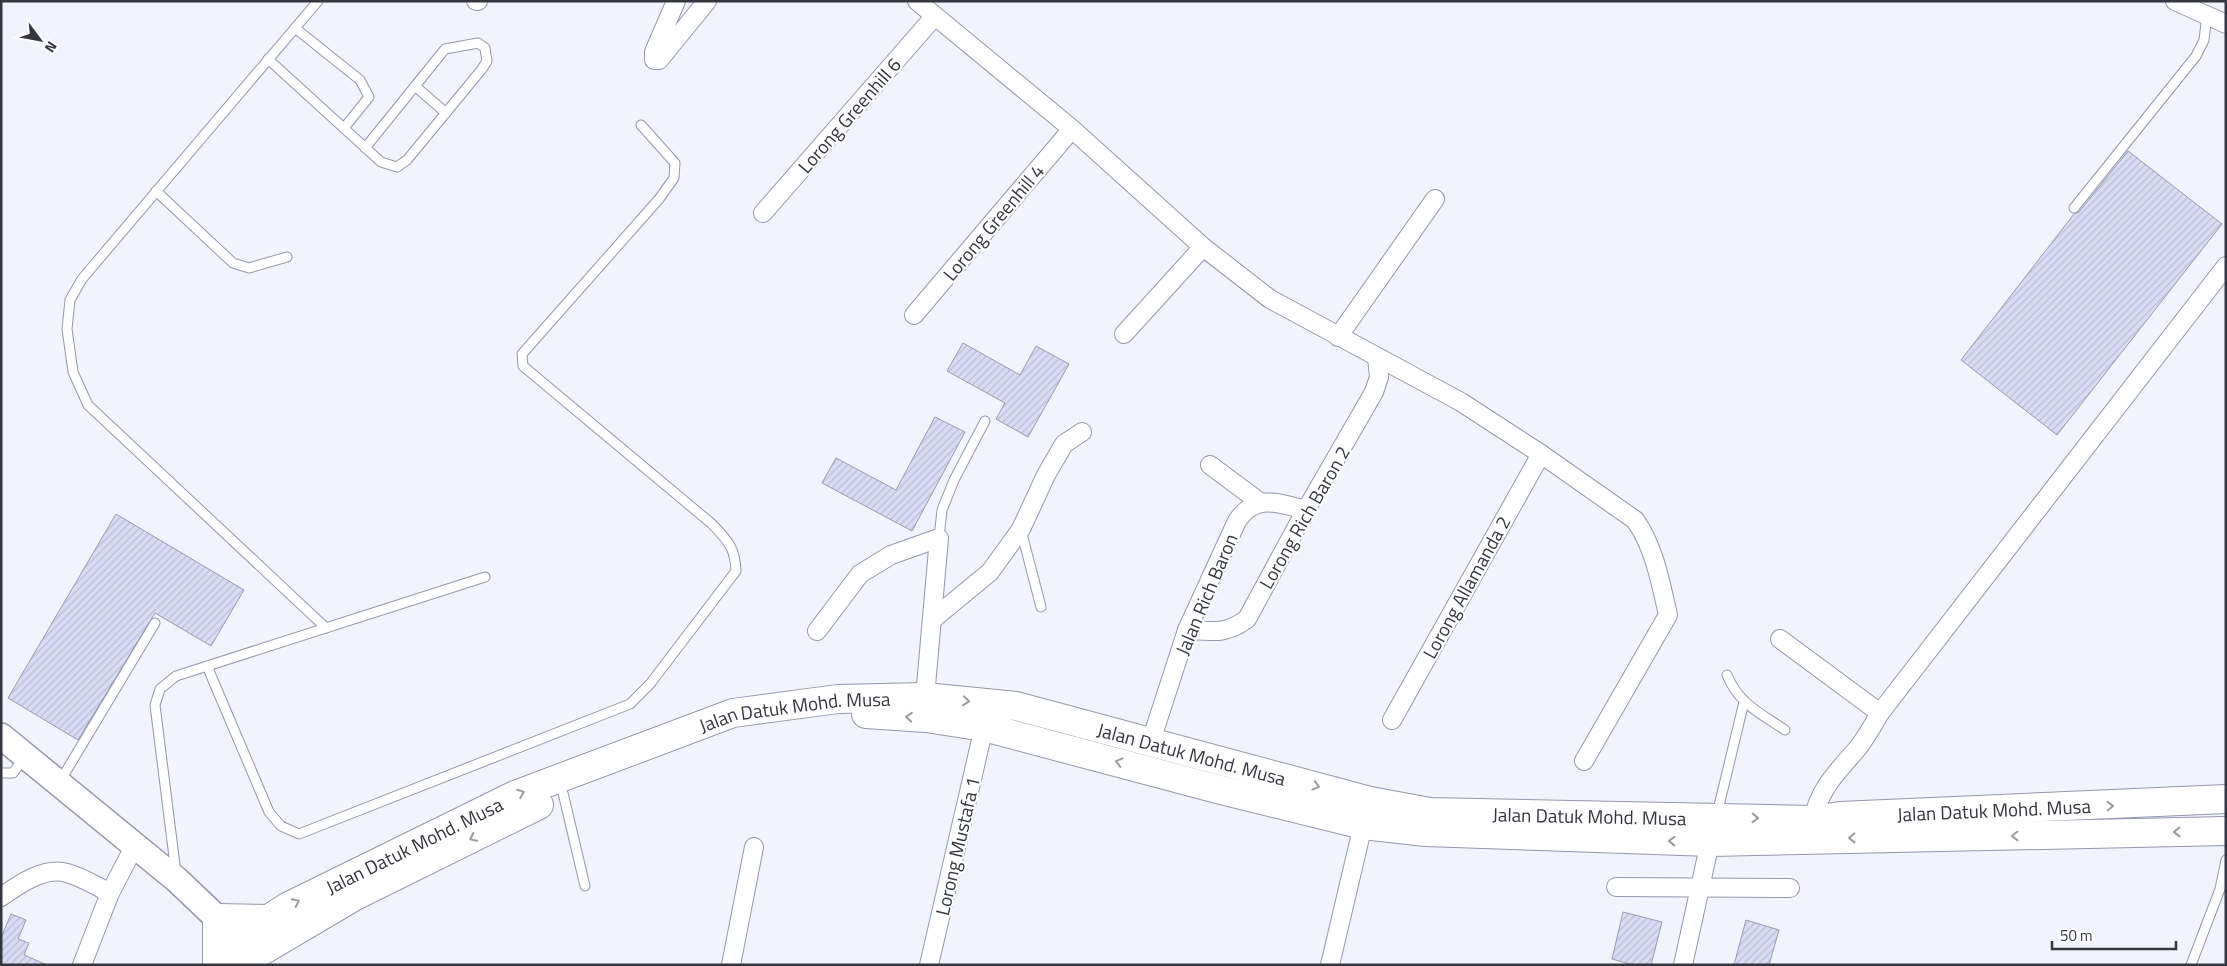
<svg xmlns="http://www.w3.org/2000/svg" width="2227" height="966" font-family="'Titillium Web',sans-serif">
<style>
.building{fill:url(#building-hatch);stroke:#979ab1}
.lines{fill:none;stroke-linecap:round;stroke-linejoin:round}
.lane-casing{stroke:#9497ae;stroke-width:11}
.street-casing{stroke:#9497ae;stroke-width:20}
.secondary-casing{stroke:#9497ae;stroke-width:28}
.primary-casing{stroke:#9497ae;stroke-width:30}
.highway-casing{stroke:#9497ae;stroke-width:30}
.lane{stroke:#fff;stroke-width:9}
.street{stroke:#fff;stroke-width:18}
.secondary{stroke:#fff;stroke-width:25}
.primary{stroke:#fff;stroke-width:28}
.highway{stroke:#fff;stroke-width:28}
.oneway{stroke:#9a9aa0}
.labels{text-anchor:middle;dominant-baseline:central;stroke-width:4.5;stroke-linejoin:round;paint-order:stroke}
.street-label{font-size:19px;fill:#353640;stroke:#fff}
</style>
<defs>
<pattern id="building-hatch" width="6" height="6" patternUnits="userSpaceOnUse" patternTransform="scale(1.25)"><rect width="6" height="6" fill="#d9dcf5"/><path d="M-1 1l2-2M0 6l6-6M5 7l2-2" fill="none" stroke="#bbbdd3"/></pattern>
</defs>
<rect width="100%" height="100%" fill="#f1f3fd"/>
<g class="building">
<path d="M2128,151L2222,224L2057,435L1961,360L2074,214L2079,212Z"/>
<path d="M963,343L1020,375L1036,346L1069,364L1028,437L996,419L1005,403L947,371Z"/>
<path d="M935,417L965,432L912,531L822,483L836,458L896,490Z"/>
<path d="M116,514L244,590L211,646L155,613L78,740L8,698Z"/>
<path d="M1623,912L1662,922L1651,965H1634L1612,959Z"/>
<path d="M11,914L26,920L18,939L29,943L24,955L47,965H1V938Z"/>
<path d="M1746,920L1779,930L1769,965H1734Z"/>
</g>
<g class="lines">
<g class="lane-casing">
<g id="lane">
<path d="M318,1L82,279L70,300L67,329L73,372L88,405L326,628"/>
<path d="M295,28L360,80L369,97L344,128"/>
<path d="M268,59L381,162L397,167L407,160L482,69L487,61L485,48L478,43L445,49L365,148"/>
<path d="M415,86L446,113"/>
<path d="M156,191L233,263L249,268L287,257"/>
<path d="M2074,208L2196,56L2204,40L2207,15"/>
<path d="M1021,530L1041,607"/>
<path d="M939,538L942,510L954,480L985,421"/>
<path d="M207,666L269,812L281,826L299,834L630,704L650,684L736,571C735,547 728,541 712,524L523,366L522,354L659,199L674,178L675,163L641,125"/>
<path d="M1727,675C1739,704 1760,713 1785,730"/>
<path d="M1,773H13L24,758"/>
<path d="M59,783L155,623"/>
<path d="M563,793L585,886"/>
<path d="M1717,814L1744,702"/>
<path d="M176,873L155,705L160,689L176,676L485,577"/>
<path d="M2191,965L2220,889L2226,860"/>
</g>
</g>
<g class="street-casing">
<g id="street">
<path d="M476,1H478"/>
<path d="M676,1L654,52V60H659L707,1"/>
<path d="M917,1L1072,129L1203,247L1270,299L1461,402L1541,454L1635,520C1654,546 1661,584 1668,615L1584,761"/>
<path d="M2175,1L2226,24"/>
<path d="M763,213L934,17"/>
<path d="M914,315L1072,129"/>
<path d="M1124,334L1203,247"/>
<path d="M1338,337L1435,199"/>
<path d="M1210,465L1261,503"/>
<path d="M933,619L990,572L1021,529L1046,475L1064,444L1082,432"/>
<path d="M1187,630C1213,631 1225,635 1247,619L1306,510L1374,392L1379,377L1377,357"/>
<path d="M817,631L860,574L891,555L939,538L925,697"/>
<path d="M1780,639L1880,713"/>
<path d="M1392,720L1541,454"/>
<path d="M1151,741L1187,630L1237,521C1256,493 1277,503 1306,510"/>
<path d="M1813,820C1819,789 1837,772 1857,749C1866,738 1873,725 1880,713L2226,266"/>
<path d="M1616,887L1790,888"/>
<path d="M1,897C18,885 45,866 67,873C82,877 96,886 110,893"/>
<path d="M82,965L110,893L135,845"/>
<path d="M731,965L754,847"/>
<path d="M929,965L984,727"/>
<path d="M1330,965L1363,825"/>
<path d="M1683,965L1710,842"/>
</g>
</g>
<g class="secondary-casing">
<path id="secondary" d="M1,736L177,880L217,918"/>
</g>
<g class="primary-casing">
<path id="primary" d="M217,965V918L269,919"/>
</g>
<g class="highway-casing">
<g id="highway">
<path d="M866,714L926,718L984,727L1221,790L1363,825L1426,832L1710,842L2226,831"/>
<path id="s1" d="M219,965L238,939L287,907L515,795L733,713L838,699L925,697L1016,706L1370,801L1430,812L1813,820L1840,816L2226,799"/>
<path d="M247,965L255,955L355,896L539,805"/>
</g>
</g>
<use href="#lane" class="lane"/>
<use href="#street" class="street"/>
<use href="#secondary" class="secondary"/>
<use href="#primary" class="primary"/>
<use href="#highway" class="highway"/>
</g>
<defs><path id="oneway-chevron" d="M-2-3.5L2.5 0L-2 3.5" fill="none" stroke-width="1.6" stroke-linecap="round" stroke-linejoin="round" transform="scale(1.25)"/></defs>
<g class="oneway">
<use href="#oneway-chevron" transform="translate(966 701) rotate(6)"/>
<use href="#oneway-chevron" transform="translate(909 717) rotate(-176)"/>
<use href="#oneway-chevron" transform="translate(1119 762) rotate(-165)"/>
<use href="#oneway-chevron" transform="translate(1316 786) rotate(15)"/>
<use href="#oneway-chevron" transform="translate(521 793) rotate(-21)"/>
<use href="#oneway-chevron" transform="translate(2110 806) rotate(-2)"/>
<use href="#oneway-chevron" transform="translate(1755 818) rotate(2)"/>
<use href="#oneway-chevron" transform="translate(2177 832) rotate(179)"/>
<use href="#oneway-chevron" transform="translate(2015 836) rotate(179)"/>
<use href="#oneway-chevron" transform="translate(473 838) rotate(154)"/>
<use href="#oneway-chevron" transform="translate(1852 838) rotate(179)"/>
<use href="#oneway-chevron" transform="translate(1672 841) rotate(-178)"/>
<use href="#oneway-chevron" transform="translate(296 902) rotate(-26)"/>
</g>
<g class="labels">
<g class="street-label">
<text transform="translate(849 115) rotate(-49)">Lorong Greenhill 6</text>
<text transform="translate(993 222) rotate(-50)">Lorong Greenhill 4</text>
<text transform="translate(1304 517) rotate(-60)">Lorong Rich Baron 2</text>
<text transform="translate(1466 587) rotate(-61)">Lorong Allamanda 2</text>
<text transform="translate(1206 594) rotate(-67)">Jalan Rich Baron</text>
<text stroke="none"><textPath href="#s1" startOffset="639">Jalan Datuk Mohd. Musa</textPath></text>
<text stroke="none"><textPath href="#s1" startOffset="1044">Jalan Datuk Mohd. Musa</textPath></text>
<text stroke="none"><textPath href="#s1" startOffset="1854">Jalan Datuk Mohd. Musa</textPath></text>
<text stroke="none"><textPath href="#s1" startOffset="1449">Jalan Datuk Mohd. Musa</textPath></text>
<text stroke="none"><textPath href="#s1" startOffset="232">Jalan Datuk Mohd. Musa</textPath></text>
<text transform="translate(957 846) rotate(-77)">Lorong Mustafa 1</text>
</g>
</g>
<rect width="2227" height="966" fill="none" stroke="#353640" stroke-width="5"/>
<g transform="translate(40 40) rotate(122)" stroke="#ffffff" stroke-width="4" paint-order="stroke">
<path d="M0-4L9 19L0 12L-9 19Z" fill="#353640"/>
<text y="-8" font-size="14" font-weight="bold" text-anchor="middle" fill="#353640">N</text>
</g>
<path d="M2052 941v8h124v-8" fill="none" stroke="#353640" stroke-width="2.5"/>
<text x="2060" y="941" font-size="15" fill="#353640" stroke="#ffffff" stroke-width="4" paint-order="stroke">50 m</text>
</svg>
